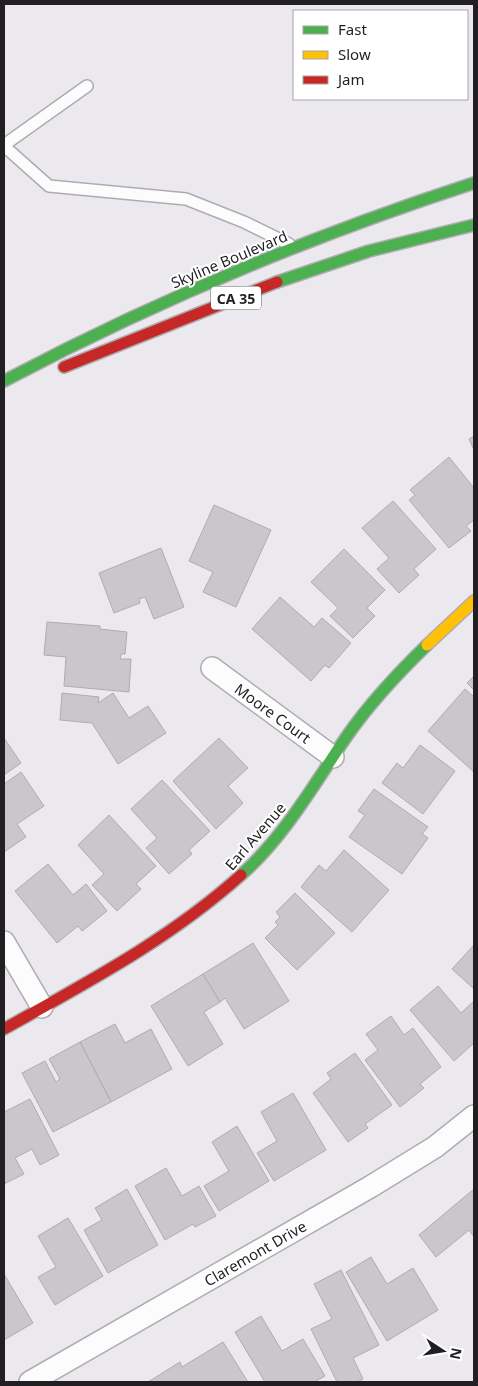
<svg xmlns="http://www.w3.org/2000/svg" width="478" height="1386" font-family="'Noto Sans',sans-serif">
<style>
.building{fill:#cac7cb;stroke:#afacaf}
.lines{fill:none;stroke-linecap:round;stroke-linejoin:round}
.lane-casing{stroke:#aeacb0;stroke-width:14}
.street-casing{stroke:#aeacb0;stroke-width:24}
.fast-casing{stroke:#aeacb0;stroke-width:14}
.slow-casing{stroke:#aeacb0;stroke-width:14}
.jam-casing{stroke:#aeacb0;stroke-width:14}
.lane{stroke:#fcfcfc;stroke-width:11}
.street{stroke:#fcfcfc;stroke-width:21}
.fast{stroke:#4caf50;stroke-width:11}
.slow{stroke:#ffc107;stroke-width:11}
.jam{stroke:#c62828;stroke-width:11}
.labels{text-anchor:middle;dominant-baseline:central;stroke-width:4;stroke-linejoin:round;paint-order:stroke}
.shield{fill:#fff;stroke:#646264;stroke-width:1}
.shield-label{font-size:14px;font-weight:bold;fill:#211f22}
.street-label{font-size:15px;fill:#211f22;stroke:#fff}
</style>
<rect width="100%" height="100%" fill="#ece9ee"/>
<g class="building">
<path d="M474,436V450L469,439Z"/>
<path d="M449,457L474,488V520L466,526L471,531L449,548L409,500L415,495L410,490Z"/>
<path d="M393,501L436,549L414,569L419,575L399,593L377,569L389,558L362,528Z"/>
<path d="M214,505L271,530L236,607L203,592L213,572L189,561Z"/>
<path d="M161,548L184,607L154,619L145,597L139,599L140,603L114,613L99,573Z"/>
<path d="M344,549L385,590L367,608L375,616L353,638L330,616L338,608L311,582Z"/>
<path d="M280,597L314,627L322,618L351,643L329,668L325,665L311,681L252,629Z"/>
<path d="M47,622L100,626V629L127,632L125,654H121L120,659H131L129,692L64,686L66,657L44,655Z"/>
<path d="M474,676V690L467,683Z"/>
<path d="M465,689L474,697V772L428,731Z"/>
<path d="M62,693L99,697L98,703L113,693L129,718L148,706L166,733L118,764L92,723L60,720Z"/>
<path d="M4,738L21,763L4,775Z"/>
<path d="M219,738L248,768L228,786L243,803L216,829L173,781Z"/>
<path d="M420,745L455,771L423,814L382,783L397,763L403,768Z"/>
<path d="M21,772L44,806L17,824L26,837L4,852V784Z"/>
<path d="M162,780L210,831L189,850L192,854L169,874L146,848L157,838L131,809Z"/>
<path d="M374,789L428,827L422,834L428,838L402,874L349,837L365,815L358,811Z"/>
<path d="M109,815L156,866L136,884L141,889L117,911L92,885L104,874L78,845Z"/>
<path d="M344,850L389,890L352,932L301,887L319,865L326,871Z"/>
<path d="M48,864L73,895L86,884L107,911L82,931L78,926L57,943L15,891Z"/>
<path d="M295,893L335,933L297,970L265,938L278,925L275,922L280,917L276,912Z"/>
<path d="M253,943L289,1001L244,1029L225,998L220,1002L203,974Z"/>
<path d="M474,945V989L452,969Z"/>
<path d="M203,974L220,1002L204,1012L223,1044L188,1066L151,1006Z"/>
<path d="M438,986L461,1013L474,1001V1043L454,1061L410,1010Z"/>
<path d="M391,1016L404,1035L413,1028L441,1067L420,1084L424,1088L400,1107L365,1060L378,1050L366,1034Z"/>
<path d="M115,1024L125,1043L151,1029L172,1069L111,1102L80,1042Z"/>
<path d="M80,1042L111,1102L53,1132L22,1073L45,1061L56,1082L60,1079L49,1059Z"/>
<path d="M355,1053L392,1105L365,1124L368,1128L348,1142L313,1093L331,1079L327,1073Z"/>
<path d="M293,1093L326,1150L274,1181L257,1153L277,1141L261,1112Z"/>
<path d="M30,1099L59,1155L40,1165L32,1149L15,1158L24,1174L4,1184V1112Z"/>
<path d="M237,1126L269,1181L219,1211L204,1186L229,1171L212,1142Z"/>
<path d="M166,1168L182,1196L199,1186L216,1216L195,1227L193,1224L165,1240L135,1186Z"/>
<path d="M127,1189L158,1245L108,1273L84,1230L102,1220L95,1208Z"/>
<path d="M474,1189V1237L469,1230L436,1257L419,1235Z"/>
<path d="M68,1218L103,1276L55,1305L38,1277L56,1267L38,1236Z"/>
<path d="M371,1257L387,1284L413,1268L438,1310L387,1341L346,1272Z"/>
<path d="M341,1270L379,1345L353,1358L363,1379L357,1382H337L311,1329L332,1319L314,1284Z"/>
<path d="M4,1274L33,1323L4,1340Z"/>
<path d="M261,1316L282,1351L303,1339L325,1376L314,1382H265L235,1332Z"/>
<path d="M223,1342L248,1382H148L180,1362L182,1367Z"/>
</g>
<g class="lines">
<g class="lane-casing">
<g id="lane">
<path d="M4,145L87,86"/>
<path d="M4,146L49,186L186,199L244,222L289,244"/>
</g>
</g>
<g class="street-casing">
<g id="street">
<path d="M212,668L333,757"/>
<path d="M4,942L42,1007"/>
<path d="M30,1382L370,1187L435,1147L474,1116"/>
</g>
</g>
<g class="fast-casing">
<g id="fast">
<path d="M277,282L369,251L474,225"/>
<path d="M4,381C155,301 311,236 474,183"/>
<path d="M241,875C285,836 314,784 347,736C370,703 398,673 427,645"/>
</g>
</g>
<g class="slow-casing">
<path id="slow" d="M427,645L474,601"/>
</g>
<g class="jam-casing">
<g id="jam">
<path d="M64,367L277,282"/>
<path d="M4,1029C86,983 170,939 241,875"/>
</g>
</g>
<use href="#lane" class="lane"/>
<use href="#street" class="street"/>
<use href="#fast" class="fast"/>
<use href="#slow" class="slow"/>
<use href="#jam" class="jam"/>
</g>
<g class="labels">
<rect class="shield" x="211" y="286.5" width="50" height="23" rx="4"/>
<g class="shield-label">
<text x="236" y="298">CA 35</text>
</g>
<g class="street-label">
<text transform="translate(229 259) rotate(-23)">Skyline Boulevard</text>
<text transform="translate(273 713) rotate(36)">Moore Court</text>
<text transform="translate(255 836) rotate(-49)">Earl Avenue</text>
<text transform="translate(255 1253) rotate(-30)">Claremont Drive</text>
</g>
</g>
<rect width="478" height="1386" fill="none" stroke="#211f22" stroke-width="10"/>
<rect x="293" y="10" width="175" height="90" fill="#ffffff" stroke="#a6a5a7"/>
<rect x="303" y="26" width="25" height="8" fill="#4caf50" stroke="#a6a5a7"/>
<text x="338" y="35" font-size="15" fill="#211f22">Fast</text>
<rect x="303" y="51" width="25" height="8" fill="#ffc107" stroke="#a6a5a7"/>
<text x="338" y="60" font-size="15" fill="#211f22">Slow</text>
<rect x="303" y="76" width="25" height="8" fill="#c62828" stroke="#a6a5a7"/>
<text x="338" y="85" font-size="15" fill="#211f22">Jam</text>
<g transform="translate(443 1351) rotate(102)" stroke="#ffffff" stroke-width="4" paint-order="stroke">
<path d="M0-4L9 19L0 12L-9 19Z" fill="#211f22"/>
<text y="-8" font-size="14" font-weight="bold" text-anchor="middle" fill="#211f22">N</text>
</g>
</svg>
